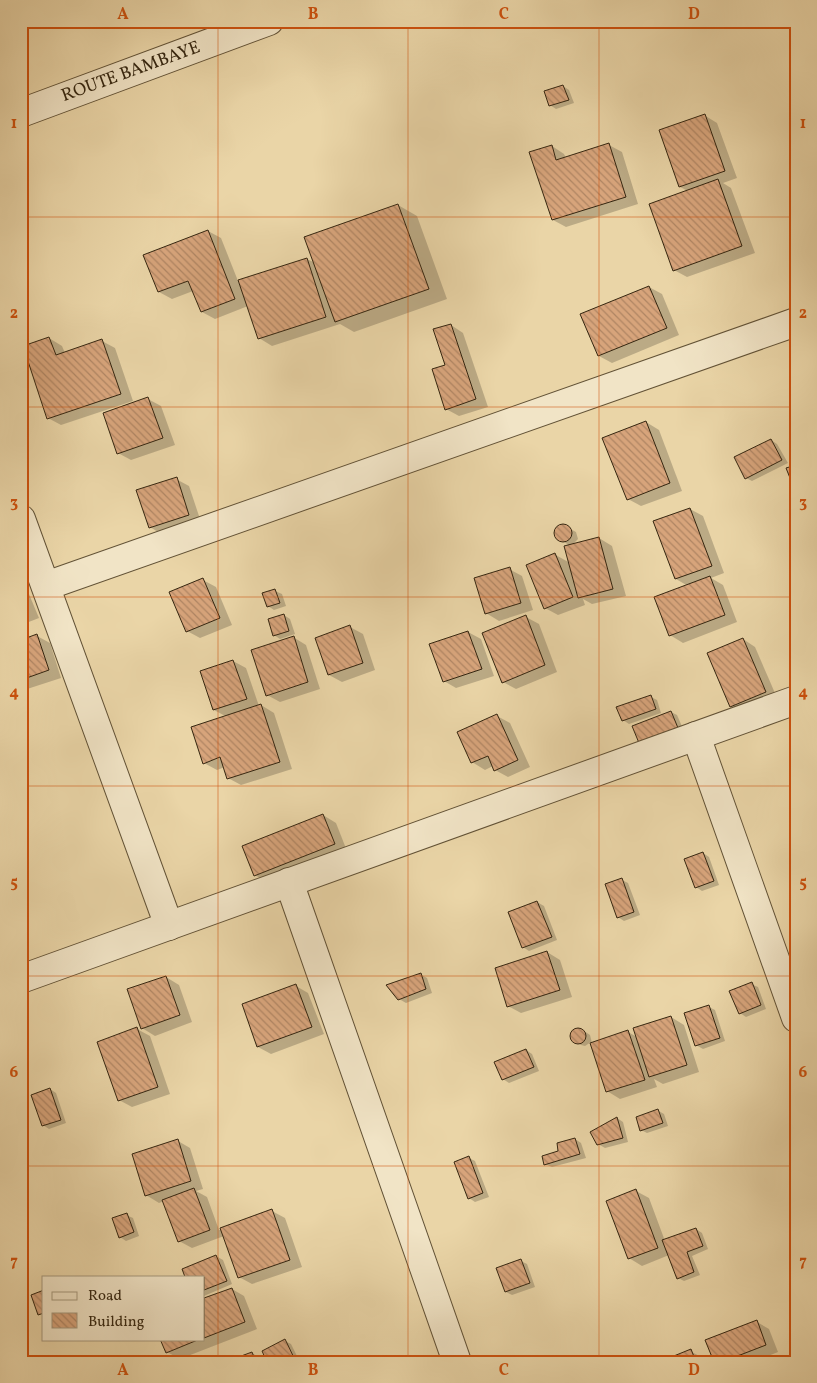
<svg xmlns="http://www.w3.org/2000/svg" width="817" height="1383" font-family="Vollkorn,serif">
<style>
.shadow{fill:#0003}
.building{fill:url(#building-back-hatch);stroke:#352610}
.lines{fill:none;stroke-linecap:round;stroke-linejoin:round}
.minor-casing{stroke:#625236;stroke-width:30}
.tertiary-casing{stroke:#625236;stroke-width:30}
.minor{stroke:#f1e4c6;stroke-width:28}
.tertiary{stroke:#f1e4c6;stroke-width:28}
.grid{fill:none;stroke:#cd510d;stroke-width:1;stroke-opacity:0.55}
.labels{text-anchor:middle;dominant-baseline:central;stroke-width:5;stroke-linejoin:round;paint-order:stroke}
.street-label{font-size:18px;fill:#352610;stroke:#f1e4c6}
.neatline{fill:none;stroke:#cd510d;stroke-width:2}
.grid-label{font-size:16px;text-anchor:middle;font-weight:bold;fill:#cd510d}
</style>
<defs>
<pattern id="building-back-hatch" width="6" height="6" patternUnits="userSpaceOnUse" patternTransform="scale(1.25)"><rect width="6" height="6" fill="#d7a47b"/><path d="M-1 5l2 2M0 0l6 6M5-1l2 2" fill="none" stroke="#af8563"/></pattern>
</defs>
<rect width="100%" height="100%" fill="#ead5a7"/>
<filter id="stains"><feTurbulence type="fractalNoise" baseFrequency=".004" numOctaves="4"/><feColorMatrix values="0 0 0 0 .2 0 0 0 0 .09 0 0 0 0 .02 0 0 0 .5 -.17"/></filter>
<radialGradient id="worn" r=".72"><stop offset=".6" stop-color="#630" stop-opacity="0"/><stop offset="1" stop-color="#630" stop-opacity=".3"/></radialGradient>
<g class="shadow">
<path d="M563,86L569,90L574,103L556,109L550,105Z"/>
<path d="M704,115L717,123L737,178L723,183L731,188L755,253L687,277L674,270L688,191L680,187L660,131Z"/>
<path d="M609,145L622,152L638,204L566,227L553,220L552,146L564,154L566,158Z"/>
<path d="M398,205L417,216L447,299L354,332L340,324L272,346L259,338L248,306L215,319L202,312L193,291L172,299L159,292L208,231L221,238L240,286L307,259L315,263Z"/>
<path d="M649,287L662,294L679,335L612,363L599,356L582,315Z"/>
<path d="M451,325L463,333L488,407L459,416L446,409L447,365Z"/>
<path d="M49,338L62,346L65,353L102,341L115,348L133,401L61,425L48,418Z"/>
<path d="M148,399L161,406L175,445L131,460L118,453Z"/>
<path d="M646,422L659,430L682,491L641,506L628,499Z"/>
<path d="M771,440L777,444L788,463L752,481L746,478Z"/>
<path d="M176,479L189,486L201,522L163,535L150,527Z"/>
<path d="M690,509L703,516L724,573L711,578L723,585L737,622L683,643L670,635L688,586L676,579L655,522Z"/>
<path d="M565,526L576,532L578,539L572,545L599,538L612,546L626,596L592,604L583,599L585,605L558,615L545,608L554,554L570,563V546L557,537L556,532L558,528Z"/>
<path d="M509,569L522,576L533,610L499,621L486,613Z"/>
<path d="M21,575L39,618L21,625Z"/>
<path d="M203,580L216,587L232,625L200,638L187,631Z"/>
<path d="M275,591L282,594L286,606L274,610L268,606Z"/>
<path d="M284,615L290,619L295,634L280,639L274,635Z"/>
<path d="M526,617L539,624L557,672L516,689L503,682Z"/>
<path d="M350,627L363,634L375,670L342,682L329,675Z"/>
<path d="M468,632L481,639L494,676L456,688L444,681Z"/>
<path d="M37,636L50,643L61,678L21,691V641Z"/>
<path d="M293,637L306,645L320,689L280,702L267,695Z"/>
<path d="M743,639L755,647L778,700L744,714L731,706Z"/>
<path d="M233,661L246,668L259,706L261,705L274,713L292,769L241,785L228,778L225,767L217,770L204,763L227,717L214,710L202,672Z"/>
<path d="M651,697L657,700L661,713L629,724L623,720Z"/>
<path d="M671,712L677,715L684,731L646,746Z"/>
<path d="M497,716L510,723L530,767L508,777L495,770L493,766L485,770L472,762Z"/>
<path d="M323,815L336,823L347,851L268,883L255,875Z"/>
<path d="M703,853L709,857L719,885L702,891L696,887Z"/>
<path d="M622,880L628,883L640,915L624,921L618,917Z"/>
<path d="M537,902L544,906L557,940L529,951L523,947Z"/>
<path d="M547,952L560,960L572,997L521,1013L508,1006Z"/>
<path d="M420,974L427,978L432,993L406,1003L399,999Z"/>
<path d="M166,977L179,985L192,1022L155,1036L142,1028Z"/>
<path d="M751,984L758,987L766,1009L746,1017L740,1013Z"/>
<path d="M296,986L308,993L324,1034L271,1054L258,1047L243,1005Z"/>
<path d="M709,1007L715,1010L725,1041L703,1049L696,1045Z"/>
<path d="M671,1017L684,1025L699,1072L663,1084L654,1079L657,1087L620,1099L607,1091L591,1042L585,1046L581,1045L574,1041L571,1035L573,1031L577,1029L584,1031L590,1035L592,1043L628,1032L637,1037Z"/>
<path d="M137,1029L150,1036L170,1094L132,1107L119,1100Z"/>
<path d="M526,1050L532,1054L539,1071L509,1083L503,1079Z"/>
<path d="M50,1089L56,1093L66,1123L49,1129L43,1125Z"/>
<path d="M657,1110L664,1114L668,1126L647,1133L641,1130Z"/>
<path d="M617,1118L623,1122L628,1142L605,1148L598,1144Z"/>
<path d="M575,1139L581,1143L586,1158L552,1167L545,1164Z"/>
<path d="M178,1141L190,1148L203,1189L196,1191L207,1197L219,1230L272,1211L285,1218L302,1267L252,1284L239,1277L224,1236L192,1248L179,1241L164,1201L159,1203L146,1195Z"/>
<path d="M469,1158L475,1161L489,1197L475,1202L469,1198Z"/>
<path d="M636,1191L649,1198L665,1241L696,1229L702,1233L708,1249L692,1256L700,1275L684,1281L678,1278L669,1255L642,1266L629,1258Z"/>
<path d="M126,1215L133,1218L139,1236L126,1241L120,1237Z"/>
<path d="M216,1256L223,1260L232,1284L204,1296V1277Z"/>
<path d="M521,1261L527,1264L535,1287L512,1295L506,1292Z"/>
<path d="M232,1289L244,1296L257,1329L180,1359L167,1352L162,1339H204V1300Z"/>
<path d="M757,1322L769,1329L778,1352L753,1362H715Z"/>
<path d="M285,1341L291,1344L300,1362H268Z"/>
<path d="M690,1351L703,1358L705,1362H663Z"/>
<path d="M252,1353L266,1362H228Z"/>
</g>
<g class="building">
<path d="M563,85L569,100L549,106L544,91Z"/>
<path d="M705,114L725,171L679,187L659,130Z"/>
<path d="M609,143L626,197L552,220L529,152L552,145L556,160Z"/>
<path d="M718,179L742,246L673,271L649,204Z"/>
<path d="M398,204L429,289L335,322L304,237Z"/>
<path d="M208,230L235,299L201,312L188,281L158,292L143,255Z"/>
<path d="M307,258L326,317L258,339L238,280Z"/>
<path d="M649,286L667,328L598,356L580,314Z"/>
<path d="M451,324L476,399L445,410L432,369L445,365L433,329Z"/>
<path d="M49,337L56,355L102,339L121,394L47,419L23,346Z"/>
<path d="M148,397L163,438L117,454L103,413Z"/>
<path d="M646,421L670,483L627,500L602,438Z"/>
<path d="M771,439L782,460L745,479L734,457Z"/>
<path d="M796,465V493L786,468Z"/>
<path d="M177,477L189,515L149,528L136,490Z"/>
<path d="M690,508L712,566L675,579L653,521Z"/>
<circle cx="563" cy="533" r="9"/>
<path d="M599,537L613,589L578,598L564,546Z"/>
<path d="M555,553L573,597L544,609L526,565Z"/>
<path d="M510,567L521,603L485,614L474,578Z"/>
<path d="M710,576L725,615L669,636L654,597Z"/>
<path d="M203,578L220,618L186,632L169,592Z"/>
<path d="M275,589L280,603L267,607L262,593Z"/>
<path d="M21,597L26,611L21,613Z"/>
<path d="M284,614L289,631L273,636L268,619Z"/>
<path d="M526,615L545,665L502,683L482,633Z"/>
<path d="M350,625L363,663L328,675L315,638Z"/>
<path d="M468,631L482,669L443,682L429,644Z"/>
<path d="M37,634L49,670L21,680V640Z"/>
<path d="M294,636L308,682L266,696L251,650Z"/>
<path d="M743,638L766,692L730,707L707,653Z"/>
<path d="M233,660L247,699L213,710L200,671Z"/>
<path d="M651,695L656,709L622,721L616,707Z"/>
<path d="M261,704L280,762L227,779L220,757L203,764L191,727Z"/>
<path d="M671,711L678,728L639,743L632,726Z"/>
<path d="M497,714L518,760L494,771L488,756L471,763L457,732Z"/>
<path d="M323,814L335,844L254,876L242,846Z"/>
<path d="M703,852L714,881L695,888L684,859Z"/>
<path d="M622,878L634,912L617,918L605,884Z"/>
<path d="M537,901L552,937L522,948L508,912Z"/>
<path d="M547,951L560,990L507,1007L495,968Z"/>
<path d="M421,973L426,989L398,1000L386,985Z"/>
<path d="M166,976L180,1015L141,1029L127,989Z"/>
<path d="M752,982L761,1005L739,1014L729,991Z"/>
<path d="M296,984L312,1027L257,1047L242,1004Z"/>
<path d="M709,1005L720,1038L695,1046L684,1013Z"/>
<path d="M671,1016L687,1065L649,1077L633,1028Z"/>
<path d="M137,1027L158,1087L118,1101L97,1042Z"/>
<circle cx="578" cy="1036" r="8"/>
<path d="M628,1030L645,1080L606,1092L590,1043Z"/>
<path d="M526,1049L534,1067L502,1080L494,1062Z"/>
<path d="M50,1088L61,1120L42,1126L31,1095Z"/>
<path d="M658,1109L663,1123L640,1131L636,1117Z"/>
<path d="M617,1117L623,1138L597,1145L590,1132Z"/>
<path d="M575,1138L580,1154L544,1165L542,1156L558,1151L557,1143Z"/>
<path d="M178,1139L191,1181L145,1196L132,1154Z"/>
<path d="M469,1156L483,1193L468,1199L454,1162Z"/>
<path d="M194,1188L210,1230L178,1242L162,1200Z"/>
<path d="M636,1189L658,1248L628,1259L606,1201Z"/>
<path d="M272,1209L290,1260L238,1278L220,1228Z"/>
<path d="M127,1213L134,1232L119,1238L112,1218Z"/>
<path d="M696,1228L703,1246L687,1252L694,1272L677,1279L662,1240Z"/>
<path d="M216,1255L227,1281L204,1290V1277H185L182,1269Z"/>
<path d="M521,1259L530,1283L505,1292L496,1268Z"/>
<path d="M232,1288L245,1322L204,1338V1298Z"/>
<path d="M44,1290V1313L38,1315L31,1295Z"/>
<path d="M757,1320L766,1345L722,1362H714L705,1340Z"/>
<path d="M160,1339H200L166,1353Z"/>
<path d="M285,1339L296,1362H267L262,1351Z"/>
<path d="M691,1349L696,1362H659Z"/>
<path d="M252,1352L256,1362H225Z"/>
</g>
<g class="lines">
<g class="minor-casing">
<g id="minor">
<path d="M21,519L169,926"/>
<path d="M46,586L796,322"/>
<path d="M696,736L796,1018"/>
<path d="M289,882L457,1362"/>
<path d="M21,979L796,700"/>
</g>
</g>
<g class="tertiary-casing">
<path id="tertiary" d="M21,113L269,21"/>
</g>
<use href="#minor" class="minor"/>
<use href="#tertiary" class="tertiary"/>
</g>
<path class="grid" d="M218,21V1362M408,21V1362M599,21V1362M21,217H796M21,407H796M21,597H796M21,786H796M21,976H796M21,1166H796"/>
<g class="labels">
<g class="street-label">
<text transform="translate(131 72) rotate(-20)">ROUTE BAMBAYE</text>
</g>
</g>
<rect width="817" height="1383" fill="none" stroke="#ead5a7" stroke-width="55"/>
<rect x="42" y="1276" width="162" height="65" fill="#f1e4c6" stroke="#a6987d"/>
<rect x="52" y="1292" width="25" height="8" fill="#f1e4c6" stroke="#a6987d"/>
<text x="88" y="1300" font-size="15" fill="#352610">Road</text>
<rect x="52" y="1313" width="25" height="15" fill="url(#building-back-hatch)" stroke="#a6987d"/>
<text x="88" y="1326" font-size="15" fill="#352610">Building</text>
<rect x="28" y="28" width="762" height="1328" class="neatline"/>
<g class="grid-label">
<text x="123" y="19">A</text>
<text x="313" y="19">B</text>
<text x="504" y="19">C</text>
<text x="694" y="19">D</text>
<text x="14" y="128">1</text>
<text x="803" y="128">1</text>
<text x="14" y="318">2</text>
<text x="803" y="318">2</text>
<text x="14" y="507">3</text>
<text x="803" y="507">3</text>
<text x="14" y="697">4</text>
<text x="803" y="697">4</text>
<text x="14" y="887">5</text>
<text x="803" y="887">5</text>
<text x="14" y="1077">6</text>
<text x="803" y="1077">6</text>
<text x="14" y="1266">7</text>
<text x="803" y="1266">7</text>
<text x="123" y="1375">A</text>
<text x="313" y="1375">B</text>
<text x="504" y="1375">C</text>
<text x="694" y="1375">D</text>
</g>
<rect width="100%" height="100%" filter="url(#stains)"/>
<rect width="100%" height="100%" fill="url(#worn)"/>
</svg>
